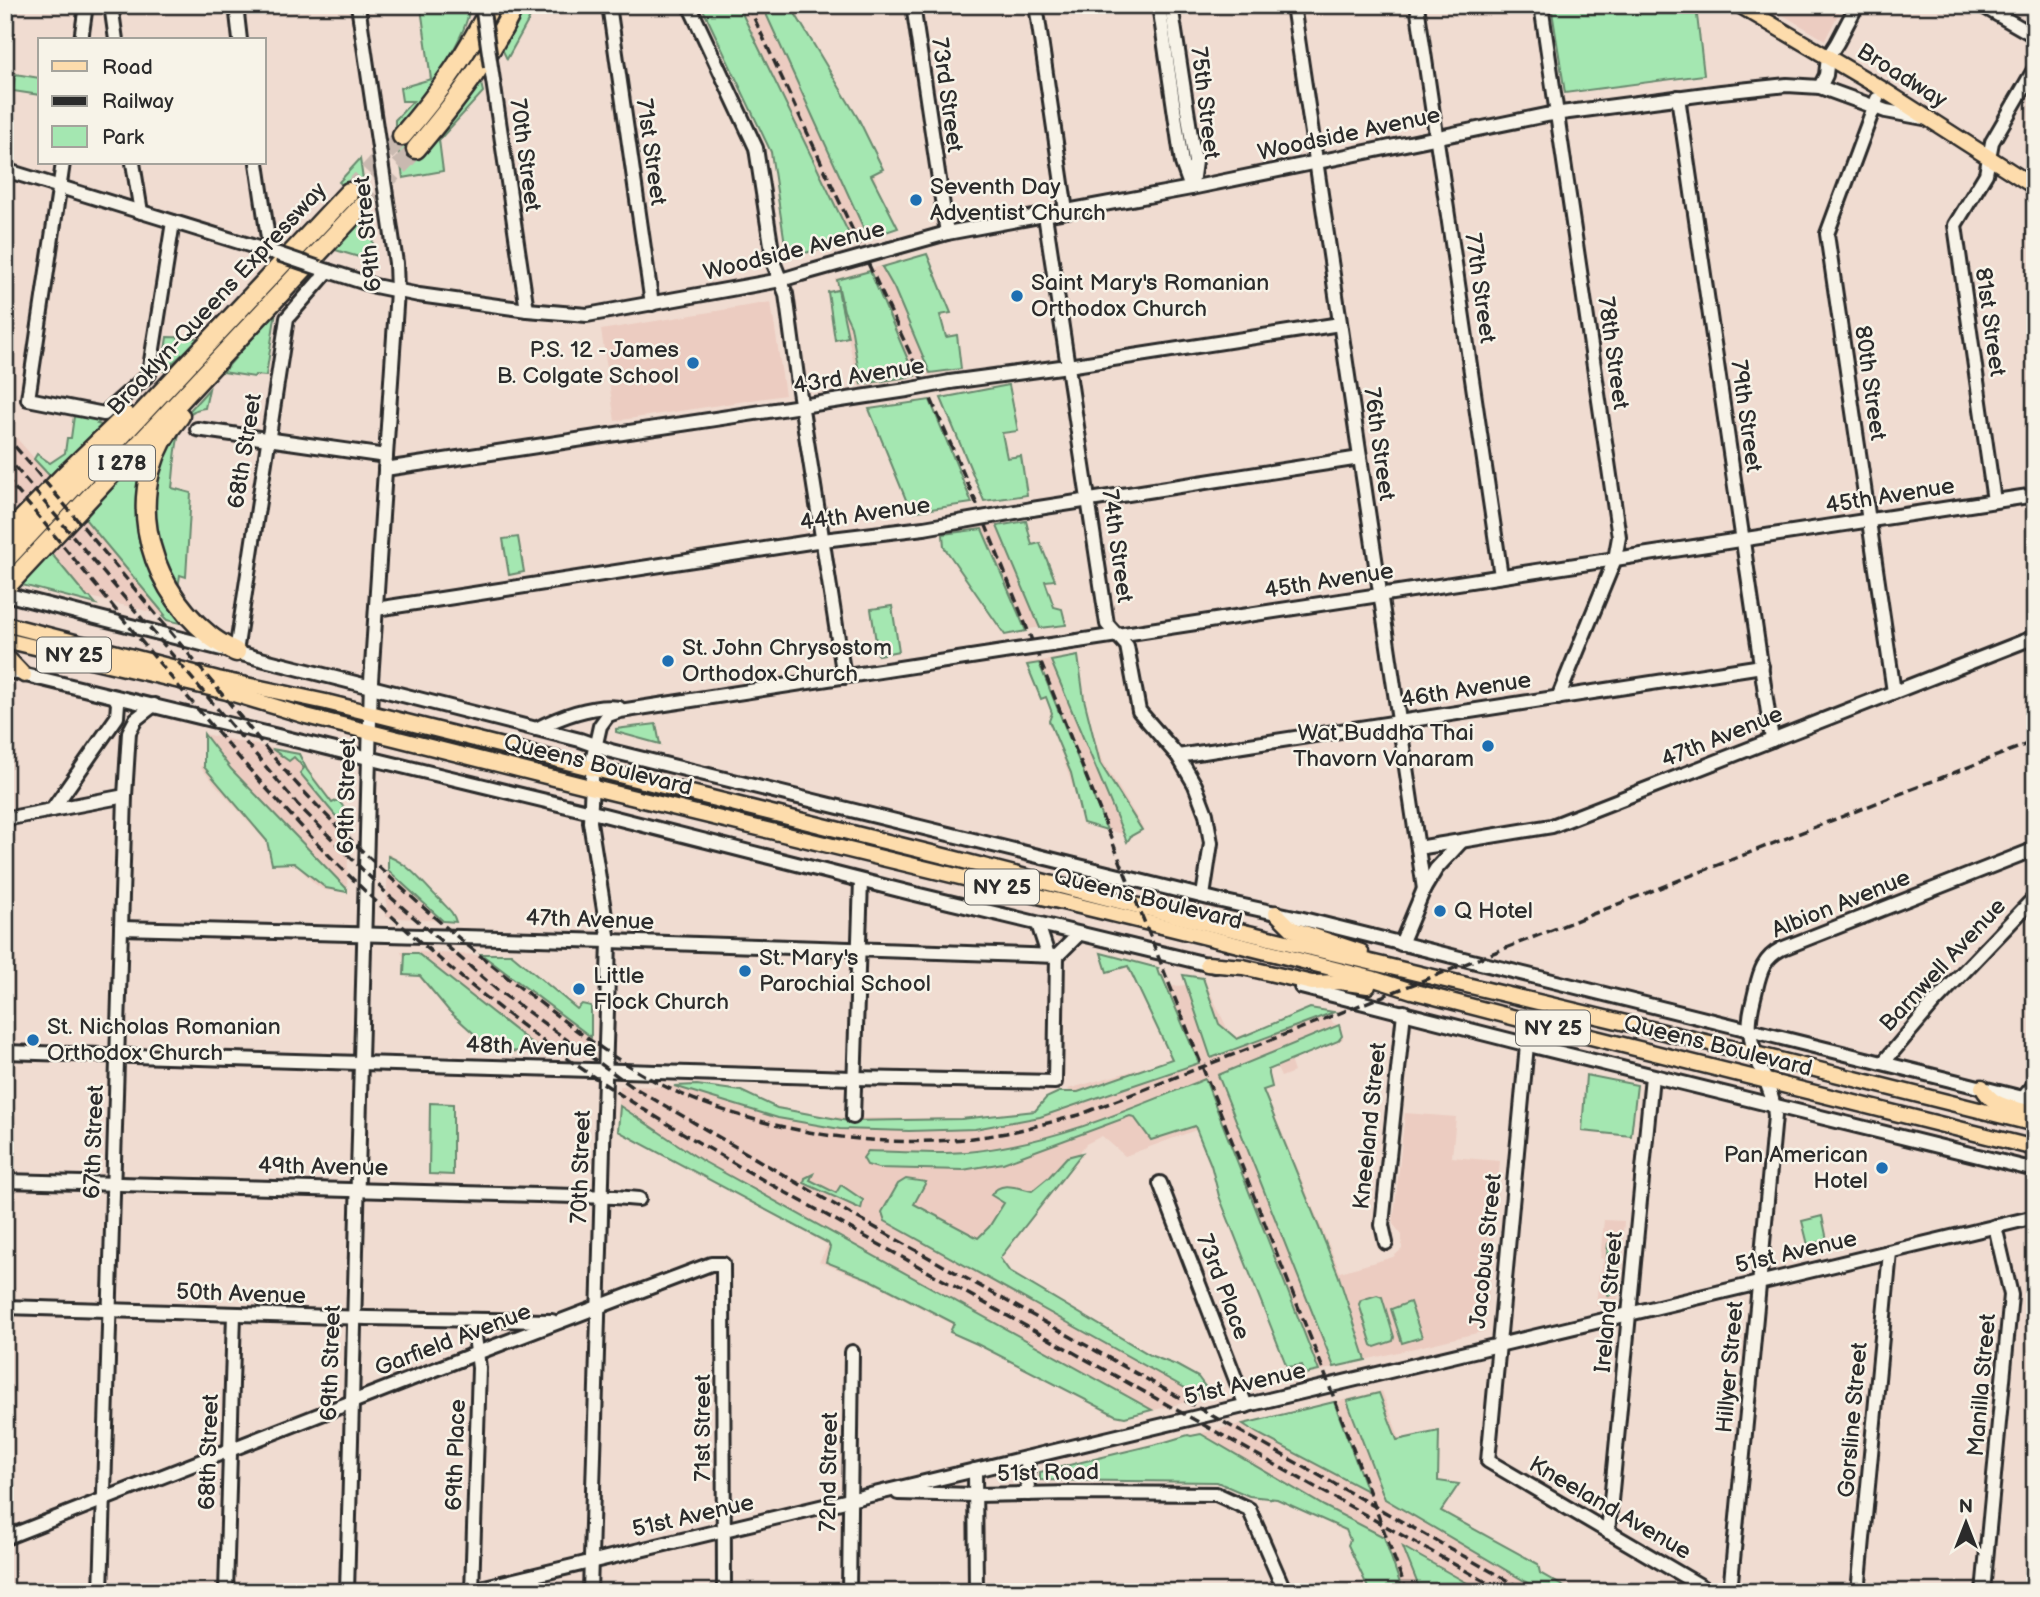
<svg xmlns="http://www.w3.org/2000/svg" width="2040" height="1597" font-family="'Balsamiq Sans',sans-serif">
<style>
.built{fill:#ecccc1}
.green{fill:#a4e7b1;stroke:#68896e;stroke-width:2}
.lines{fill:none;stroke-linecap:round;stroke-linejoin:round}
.highway-tunnel{stroke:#c9b9b0;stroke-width:18;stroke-dasharray:18 9;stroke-linecap:butt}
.minor-casing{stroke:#2b2b2b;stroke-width:18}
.major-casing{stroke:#2b2b2b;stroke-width:19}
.highway-casing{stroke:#2b2b2b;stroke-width:23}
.minor{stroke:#f7f3e8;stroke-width:12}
.major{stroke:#fddcac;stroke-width:14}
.highway{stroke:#fddcac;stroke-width:18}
.rail{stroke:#2b2b2b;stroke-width:3.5;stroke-dasharray:10 5;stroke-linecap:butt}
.minor-bridge-casing{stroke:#2b2b2b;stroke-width:18;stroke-linecap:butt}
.minor-bridge{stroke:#f7f3e8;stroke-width:12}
.poi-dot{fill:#1f6fb2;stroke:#f7f3e8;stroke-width:2.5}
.labels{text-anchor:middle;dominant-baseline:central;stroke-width:5;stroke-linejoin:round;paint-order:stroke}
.shield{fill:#f7f3e8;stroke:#686764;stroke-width:2}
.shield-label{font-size:21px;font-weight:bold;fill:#2b2b2b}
.street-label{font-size:23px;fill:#2b2b2b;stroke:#f7f3e8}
.poi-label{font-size:23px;fill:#2b2b2b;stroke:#f7f3e8;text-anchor:start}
</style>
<rect width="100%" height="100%" fill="#f0dcd1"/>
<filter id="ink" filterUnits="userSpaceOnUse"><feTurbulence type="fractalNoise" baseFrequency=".0143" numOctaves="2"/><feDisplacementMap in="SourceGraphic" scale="14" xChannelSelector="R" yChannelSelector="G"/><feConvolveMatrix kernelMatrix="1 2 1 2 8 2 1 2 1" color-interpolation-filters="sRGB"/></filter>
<g filter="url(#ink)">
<g class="built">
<path d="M700,5H792L835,84L871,160L879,192L895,221L828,245L792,254L768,146Z"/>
<path d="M1766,5H1843L1825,40Z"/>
<path d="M924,254L953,371L859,387L835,279Z"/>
<path d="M771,302L785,395L615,421L601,330Z"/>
<path d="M5,408L14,419L12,433L50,476L16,512L5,500Z"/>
<path d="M85,519L166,616L90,597L87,598L51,553Z"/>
<path d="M1021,521L1058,625L1006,632L956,567L945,547L942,533Z"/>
<path d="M1073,656L1081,706L1104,763L1143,828L1126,835L1101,828L1084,819L1049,718L1051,710L1027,663Z"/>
<path d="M204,734L294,753L303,762L333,802L336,800L349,818L347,892L324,890L315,884L299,868L277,854L200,767L203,765Z"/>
<path d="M388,853L407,868L455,922L386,917Z"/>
<path d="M400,951L477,955L510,954L590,1018L591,1057L492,1051L448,1011L412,969Z"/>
<path d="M1129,961L1157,968L1165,987L1186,985L1204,979L1232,1039L1316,1008L1327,1010L1333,1023L1339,1025L1343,1039L1290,1060L1294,1072L1281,1077L1276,1066L1268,1070L1272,1087L1264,1090L1340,1272L1393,1257L1402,1249V1235L1393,1224L1405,1113L1456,1117L1452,1157L1500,1161L1485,1331L1307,1374L1303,1361L1287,1364L1196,1130L1125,1156L1102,1136L1086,1144L995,1261L1011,1278L1215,1395L1130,1416L871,1282L819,1262L828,1245L618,1127L620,1086L696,1087L813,1115L856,1118H968L1033,1112L1076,1102L1068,1089L1171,1060Z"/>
<path d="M1604,1220L1624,1221L1618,1300L1596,1306L1599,1274H1601L1603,1259L1600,1258Z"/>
<path d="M1382,1391L1421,1497L1536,1565L1531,1573L1564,1592H1378L1350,1534L1168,1441Z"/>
</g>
<g class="green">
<path d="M441,5H469C472,25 435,83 421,99C413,109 404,118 395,128L419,150L480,79L483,92L439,140L443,171L403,178L395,128V120L413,101H402L400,88L431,79L421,8Z"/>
<path d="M527,5H537L507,59L502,49Z"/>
<path d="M701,5H738L853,242L787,257L771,152Z"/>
<path d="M762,5H790L859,120L883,169L871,175L898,228L868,238Z"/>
<path d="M1551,5H1693L1696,7L1704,75L1565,93Z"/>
<path d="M15,74L40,78V95L13,91Z"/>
<path d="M360,159L367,207L339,182Z"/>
<path d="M369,210L374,254L369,260L332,249Z"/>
<path d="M927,254L951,313L940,315L946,337L957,335L961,369L930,373L894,288L882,267Z"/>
<path d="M870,271L915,376L861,384L851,326L844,311L837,280Z"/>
<path d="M838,290L848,337L835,340L828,292Z"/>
<path d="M276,311L266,376L255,375L254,377L223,372Z"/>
<path d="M167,337L200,338L164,371L162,370Z"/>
<path d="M1009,385L1018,431L1002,433L1007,458L1021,456L1027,495L984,501L941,398Z"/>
<path d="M209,389L205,408C204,408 195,410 194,411C174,421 175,468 172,488L191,493L186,577L180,575L178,588L153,535L152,487L174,428Z"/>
<path d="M930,400L972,503L911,512L869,409Z"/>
<path d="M74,416L101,420L97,424L102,425L50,476L34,459L37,454L50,463L65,453L67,438H71Z"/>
<path d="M131,463L143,473C140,492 136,513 139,533C144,568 170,597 189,625L167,620L163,616L165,615L85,519Z"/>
<path d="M1026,521L1032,545L1040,543L1055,580L1045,581L1054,607L1062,609L1066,625L1040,628L997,526Z"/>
<path d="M982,529L1026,631L1005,635L944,547L943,534Z"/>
<path d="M518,537L524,572L509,575L503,539Z"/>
<path d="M51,553L87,597H90L96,604L22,585Z"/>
<path d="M892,606L899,651L878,655L871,609Z"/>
<path d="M1078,656L1084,699L1100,763L1142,830L1131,836L1127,842L1051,661Z"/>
<path d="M1039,663L1107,830L1083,823L1071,773L1049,721L1052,713L1046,697L1041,699L1027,665Z"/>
<path d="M656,724L660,744L616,732V729Z"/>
<path d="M204,734L231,769L347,889V892L326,888L294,863L272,864L267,841L204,767Z"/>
<path d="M272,749L299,754L307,770L332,803L338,800L349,814V832L300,773L304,768L294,757L289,761Z"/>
<path d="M388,856C412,866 422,883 440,900C447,908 453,911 456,922L443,921L388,870Z"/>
<path d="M405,953H417L544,1053L492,1050L449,1011L420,976L404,975Z"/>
<path d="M1101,953L1158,968L1157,969L1159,975L1162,976L1199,1063L1040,1117L975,1129L909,1131L840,1129L778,1118L674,1086L697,1085L741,1091L777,1108L848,1121L961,1119L1035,1111L1046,1098L1059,1092H1078L1172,1059L1128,966L1107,972Z"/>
<path d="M481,954H511L577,1009L582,1004L591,1006V1037Z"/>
<path d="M1183,975L1203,978L1219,1024L1237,1039L1310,1008L1334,1012L1211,1058Z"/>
<path d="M1339,1025L1342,1036L1338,1041L1268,1070L1272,1087L1263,1090L1338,1274L1366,1360L1334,1367L1218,1075Z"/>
<path d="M1586,1075L1637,1085L1631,1136L1582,1131Z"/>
<path d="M1205,1079L1319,1371L1305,1374L1302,1365L1287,1367L1219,1196L1211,1165L1195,1126L1151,1140L1134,1117L1130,1116L1003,1163L963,1170L878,1168L867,1165L863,1158L868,1151C904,1152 940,1155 976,1151C1056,1142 1131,1109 1205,1079Z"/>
<path d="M430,1103L453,1104V1175L429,1174Z"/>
<path d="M620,1106L701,1160L1152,1410L1125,1417L1115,1415L977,1344L950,1332L954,1323L871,1280L826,1262L830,1247L828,1243L618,1131Z"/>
<path d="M1082,1153L1000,1258L1010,1272L1152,1356L1176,1365L1198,1377L1212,1396L1203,1398L885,1221L882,1212L898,1184L906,1179L926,1182L914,1204L978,1238L989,1227L1004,1203L991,1195C1001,1180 1017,1188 1032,1191L1049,1177L1067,1157Z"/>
<path d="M813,1174L810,1180L836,1193L841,1185L863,1200L861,1209L804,1183L805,1178Z"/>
<path d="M1822,1216L1827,1240L1808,1245L1802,1221Z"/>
<path d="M1614,1239L1620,1245L1616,1291L1609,1296L1604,1290L1608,1244Z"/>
<path d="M1377,1295L1382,1297L1394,1337L1393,1341L1375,1347L1372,1345L1359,1304L1361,1300Z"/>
<path d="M1410,1302L1422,1337L1402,1343L1391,1309Z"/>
<path d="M1379,1393L1397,1440L1439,1431L1438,1481L1459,1484L1441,1511L1538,1564L1540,1573L1573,1592H1543L1385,1499L1347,1401Z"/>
<path d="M1334,1402L1367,1491L1257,1433L1243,1424Z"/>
<path d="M1201,1434L1324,1506L1384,1537L1403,1592H1370L1348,1545L1350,1540L1346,1530L1277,1499L1249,1496L1217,1482L1040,1480V1472L1165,1442L1188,1435L1191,1436Z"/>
<path d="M1403,1547L1483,1592H1421Z"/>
</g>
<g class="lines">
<g class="highway-tunnel">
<path d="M349,192L402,136"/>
<path d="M362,206L416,149"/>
</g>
<g class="minor-casing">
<g id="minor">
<path d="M111,5L116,40"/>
<path d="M236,5L240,40"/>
<path d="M609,5L652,304"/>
<path d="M689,5L756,148L774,264L786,294L798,384L844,677"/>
<path d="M913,5L947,233"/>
<path d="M1036,5L1066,211"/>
<path d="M1159,5L1182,163L1191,188"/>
<path d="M1171,5L1195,162L1192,184"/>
<path d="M1293,5L1424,889"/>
<path d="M1417,5L1501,576"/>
<path d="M1541,5L1619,537L1615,559L1558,698"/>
<path d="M1981,5L2035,36"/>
<path d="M81,40L86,5"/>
<path d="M491,67L527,310"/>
<path d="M1820,87L1826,75L1828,57L1837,43L1857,5"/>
<path d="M1678,97L1772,740"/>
<path d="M1877,99L1827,234L1894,692"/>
<path d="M63,163L28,399L104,414L149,374L173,222"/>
<path d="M133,163L141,212"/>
<path d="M257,163L270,252"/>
<path d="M5,170L278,254"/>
<path d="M1045,215L1107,624L1127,646L1139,711L1178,756L1195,785L1206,814L1211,843L1203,896"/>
<path d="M890,249L947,233L1191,188L1546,115L1721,92L1787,85L1820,87L1886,111L1929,119"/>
<path d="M319,268L375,286L419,295L527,310L587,315L781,280L801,274"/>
<path d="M950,382L1068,366L1340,324"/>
<path d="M197,429L386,456"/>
<path d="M385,469L907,390"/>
<path d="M1994,501L1955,225L1986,174L1992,142L2035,68"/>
<path d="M1032,509L1360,458"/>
<path d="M5,594L580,740L611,751L1221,901L1299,918L2035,1101"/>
<path d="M376,609L823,540L924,528"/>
<path d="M1078,641L2035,495"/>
<path d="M236,652L287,318L328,271"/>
<path d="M5,670L604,815L911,893L1215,966"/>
<path d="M536,729C560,717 592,704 619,708"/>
<path d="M1178,756L1762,666"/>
<path d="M52,810L117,717L118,703L115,697"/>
<path d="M5,819L125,796"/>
<path d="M1418,848L1552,826L2035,637"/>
<path d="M1038,924L1048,955"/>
<path d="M121,928L609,941L1057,956"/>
<path d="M1401,944L1424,889L1436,869L1461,842"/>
<path d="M1301,987L1537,1047L2035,1170"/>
<path d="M1527,1045L1488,1461L1711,1592"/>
<path d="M5,1052L853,1078L1055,1082L1057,956L1079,934"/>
<path d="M1883,1063L1933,1004L2035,897"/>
<path d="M2023,1098L2035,1084"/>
<path d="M853,1117L861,881"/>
<path d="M5,1181L615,1197L639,1199"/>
<path d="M1160,1183L1246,1406"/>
<path d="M1386,1243L1382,1225L1404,1012"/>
<path d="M5,1307L367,1318L552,1321"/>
<path d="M1027,1458L1028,1494"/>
<path d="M975,1470L976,1592"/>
<path d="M898,1493L976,1495L1073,1493L1216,1494L1249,1509L1285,1592"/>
<path d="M1608,1532L1652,1076"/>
<path d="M5,1538L477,1353L711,1264H723L724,1592"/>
<path d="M101,1592L125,796L129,732L136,719L154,705"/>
<path d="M226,1592L234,1314"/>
<path d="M347,1592L371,681L397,291L396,263L358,5"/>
<path d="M464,1592L2035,1217"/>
<path d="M472,1592L479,1368L473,1320"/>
<path d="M590,1592L609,941L590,822L591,803L593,757L600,726L608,715L620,711L1010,651"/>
<path d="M849,1592L852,1352"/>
<path d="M1730,1592L1775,1116C1773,1086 1753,1061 1750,1032C1748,1017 1753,1003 1756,989C1760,971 1764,958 1781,949L2035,849"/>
<path d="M1858,1592L1890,1252"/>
<path d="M1983,1592L2011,1295L1995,1226"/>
</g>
</g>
<g class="major-casing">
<g id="major">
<path d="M1739,5L1882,89L2035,187"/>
<path d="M5,624L218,679L326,702L956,859L1181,917L1735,1049L2035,1124"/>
<path d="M5,640L227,692L306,716L606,791L1174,929L1371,978L1412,991L1539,1024L2035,1148"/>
<path d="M5,655L24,675"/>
<path d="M1276,913L1292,929L1361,952"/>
<path d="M1207,964L1243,967L1312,983L1339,982L1368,986"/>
<path d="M1982,1087C1994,1110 2014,1105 2035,1115"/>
</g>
</g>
<g class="highway-casing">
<g id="highway">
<path d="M402,136C436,97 468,53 491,5"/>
<path d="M416,149C454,104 490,58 515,5"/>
<path d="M180,416C121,483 143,581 209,635C217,642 227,647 236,652"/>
<path d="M5,537L63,477L126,416"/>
<path d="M5,560L349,192"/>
<path d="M5,588L362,206"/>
</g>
</g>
<use href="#minor" class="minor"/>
<use href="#major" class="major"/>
<use href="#highway" class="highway"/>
<g class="rail">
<path d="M748,5L928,392L985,523L1323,1369L1407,1592"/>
<path d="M5,435C75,516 143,599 211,681C243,719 274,760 308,796C375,867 448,932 526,992C580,1033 633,1076 698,1101C795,1138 902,1152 1006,1133C1030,1128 1054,1121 1079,1115L2035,741"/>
<path d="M5,455L298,805L387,894L496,989L633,1087L849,1213L1528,1592"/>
<path d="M5,477C130,622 244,779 385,910C458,978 535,1039 618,1093C658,1119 700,1143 740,1167L1504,1592"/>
</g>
<g class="minor-bridge-casing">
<g id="minor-bridge">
<path d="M482,5L491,67"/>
<path d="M278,254L319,268"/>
<path d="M801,274L890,249"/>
<path d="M907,390L950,382"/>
<path d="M924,528L1032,509"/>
<path d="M1010,651L1078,641"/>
</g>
</g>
<use href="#minor-bridge" class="minor-bridge"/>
</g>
</g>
<g class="poi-dot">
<circle cx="916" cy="200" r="7"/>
<circle cx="1017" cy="296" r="7"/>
<circle cx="693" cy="363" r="7"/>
<circle cx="668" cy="661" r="7"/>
<circle cx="1488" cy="746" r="7"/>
<circle cx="1440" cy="911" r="7"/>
<circle cx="745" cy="971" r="7"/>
<circle cx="579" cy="989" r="7"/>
<circle cx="33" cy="1040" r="7"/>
<circle cx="1882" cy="1168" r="7"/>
</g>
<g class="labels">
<g class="shield">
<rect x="89" y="445.5" width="66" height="35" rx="5"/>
<rect x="37" y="637.5" width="74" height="35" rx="5"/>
<rect x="965" y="869.5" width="74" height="35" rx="5"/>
<rect x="1516" y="1010.5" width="74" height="35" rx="5"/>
</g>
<g class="shield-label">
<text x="122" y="463">I 278</text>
<text x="74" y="655">NY 25</text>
<text x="1002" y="887">NY 25</text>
<text x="1553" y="1028">NY 25</text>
</g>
<g class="street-label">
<text transform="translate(1902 76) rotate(32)">Broadway</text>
<text transform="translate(947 95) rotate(82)">73rd Street</text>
<text transform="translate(1205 103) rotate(83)">75th Street</text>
<text transform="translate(1349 134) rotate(-12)">Woodside Avenue</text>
<text transform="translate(651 152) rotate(82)">71st Street</text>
<text transform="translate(525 155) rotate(82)">70th Street</text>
<text transform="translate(368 234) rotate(-96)">69th Street</text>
<text transform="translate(794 251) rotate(-14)">Woodside Avenue</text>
<text transform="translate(1480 288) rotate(82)">77th Street</text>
<text transform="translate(217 299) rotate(-47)">Brooklyn-Queens Expressway</text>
<text transform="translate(1990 322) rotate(82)">81st Street</text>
<text transform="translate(1613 353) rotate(82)">78th Street</text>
<text transform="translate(859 376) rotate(-9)">43rd Avenue</text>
<text transform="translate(1870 383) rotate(82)">80th Street</text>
<text transform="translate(1746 416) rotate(82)">79th Street</text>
<text transform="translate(1379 444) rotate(82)">76th Street</text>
<text transform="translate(245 451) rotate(-81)">68th Street</text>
<text transform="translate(1890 496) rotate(-9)">45th Avenue</text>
<text transform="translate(865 514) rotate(-8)">44th Avenue</text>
<text transform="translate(1117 546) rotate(82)">74th Street</text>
<text transform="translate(1329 581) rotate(-9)">45th Avenue</text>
<text transform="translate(1466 690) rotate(-9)">46th Avenue</text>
<text transform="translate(1722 737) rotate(-22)">47th Avenue</text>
<text transform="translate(598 765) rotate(14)">Queens Boulevard</text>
<text transform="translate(347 796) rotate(-89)">69th Street</text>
<text transform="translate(1148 899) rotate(14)">Queens Boulevard</text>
<text transform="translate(1841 904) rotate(-22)">Albion Avenue</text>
<text transform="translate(590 920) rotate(2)">47th Avenue</text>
<text transform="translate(1943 965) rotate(-47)">Barnwell Avenue</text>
<text transform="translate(1718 1046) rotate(14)">Queens Boulevard</text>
<text transform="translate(531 1047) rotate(2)">48th Avenue</text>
<text transform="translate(1370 1126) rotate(-84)">Kneeland Street</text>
<text transform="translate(94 1142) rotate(-88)">67th Street</text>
<text transform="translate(323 1167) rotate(1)">49th Avenue</text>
<text transform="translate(581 1167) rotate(-88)">70th Street</text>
<text transform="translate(1486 1251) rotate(-84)">Jacobus Street</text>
<text transform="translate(1796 1252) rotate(-13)">51st Avenue</text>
<text transform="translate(1223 1287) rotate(69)">73rd Place</text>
<text transform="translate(241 1294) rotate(2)">50th Avenue</text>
<text transform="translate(1609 1302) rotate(-85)">Ireland Street</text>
<text transform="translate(453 1340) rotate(-21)">Garfield Avenue</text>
<text transform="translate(331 1363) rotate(-88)">69th Street</text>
<text transform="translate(1730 1367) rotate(-85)">Hillyer Street</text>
<text transform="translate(1245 1384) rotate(-13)">51st Avenue</text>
<text transform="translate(1982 1385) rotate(-85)">Manilla Street</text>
<text transform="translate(1853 1420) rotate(-85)">Gorsline Street</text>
<text transform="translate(703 1428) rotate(-90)">71st Street</text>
<text transform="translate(209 1452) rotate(-88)">68th Street</text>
<text transform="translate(456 1455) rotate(-88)">69th Place</text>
<text transform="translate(829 1472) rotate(-89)">72nd Street</text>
<text transform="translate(1048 1473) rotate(-1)">51st Road</text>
<text transform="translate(1610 1508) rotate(30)">Kneeland Avenue</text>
<text transform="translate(693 1516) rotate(-13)">51st Avenue</text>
</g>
<g class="poi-label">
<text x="930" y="187">Seventh Day<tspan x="930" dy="26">Adventist Church</tspan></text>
<text x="1031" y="283">Saint Mary's Romanian<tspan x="1031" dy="26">Orthodox Church</tspan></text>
<text x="679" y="350" text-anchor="end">P.S. 12 - James<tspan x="679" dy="26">B. Colgate School</tspan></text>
<text x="682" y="648">St. John Chrysostom<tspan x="682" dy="26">Orthodox Church</tspan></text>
<text x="1474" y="733" text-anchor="end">Wat Buddha Thai<tspan x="1474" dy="26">Thavorn Vanaram</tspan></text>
<text x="1454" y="911">Q Hotel</text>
<text x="759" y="958">St. Mary's<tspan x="759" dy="26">Parochial School</tspan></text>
<text x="593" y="976">Little<tspan x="593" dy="26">Flock Church</tspan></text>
<text x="47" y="1027">St. Nicholas Romanian<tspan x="47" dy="26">Orthodox Church</tspan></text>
<text x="1868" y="1155" text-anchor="end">Pan American<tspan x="1868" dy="26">Hotel</tspan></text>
</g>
</g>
<rect width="2040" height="1597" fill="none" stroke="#f7f3e8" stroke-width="28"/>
<rect x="14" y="14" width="2012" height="1569" fill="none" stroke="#2b2b2b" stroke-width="2.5" filter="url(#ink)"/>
<rect x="38" y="38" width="228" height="126" fill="#f7f3e8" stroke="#a5a39c" stroke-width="2"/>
<rect x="52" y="61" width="35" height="10" fill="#fddcac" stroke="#a5a39c" stroke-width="2"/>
<text x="102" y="74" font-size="21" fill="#2b2b2b">Road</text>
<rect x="52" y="96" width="35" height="10" fill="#2b2b2b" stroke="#a5a39c" stroke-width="2"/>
<text x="102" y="108" font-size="21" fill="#2b2b2b">Railway</text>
<rect x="52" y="126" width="35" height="21" fill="#a4e7b1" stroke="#a5a39c" stroke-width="2"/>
<text x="102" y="144" font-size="21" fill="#2b2b2b">Park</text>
<g transform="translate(1966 1523)" stroke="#f7f3e8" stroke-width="5" paint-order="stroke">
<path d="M0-5L12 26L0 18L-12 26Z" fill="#2b2b2b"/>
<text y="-10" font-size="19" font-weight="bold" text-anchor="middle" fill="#2b2b2b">N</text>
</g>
</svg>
